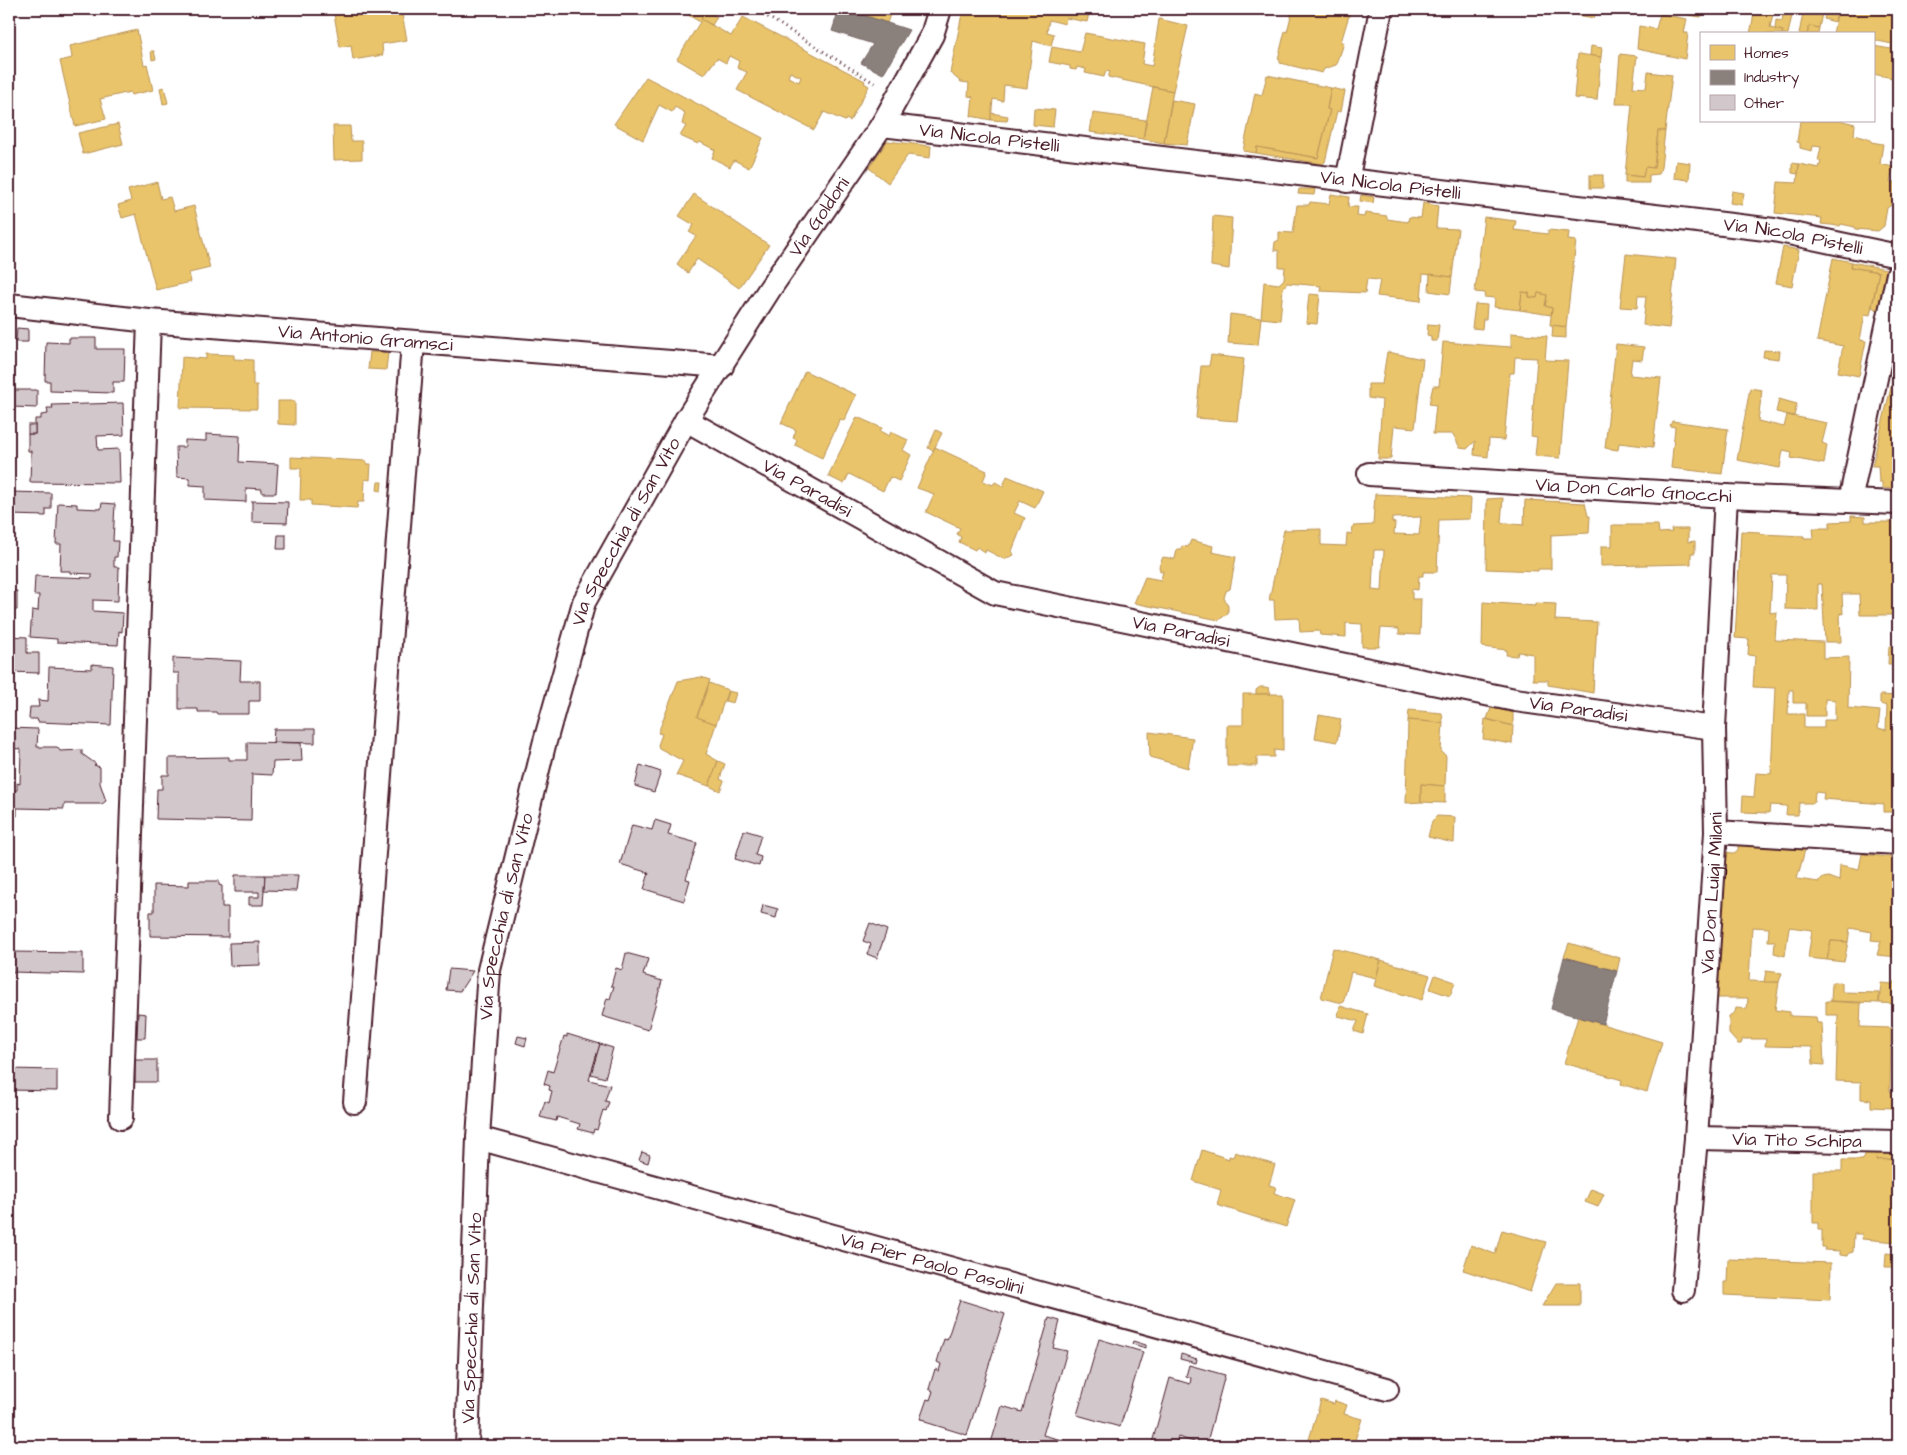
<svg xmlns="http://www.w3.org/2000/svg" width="1907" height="1455" font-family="'Architects Daughter',sans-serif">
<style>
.homes{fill:#e9c46a;stroke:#b99257;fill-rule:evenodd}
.industry{fill:#8a817c;stroke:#776464}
.building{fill:#d2c7cb;stroke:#4a1f2b}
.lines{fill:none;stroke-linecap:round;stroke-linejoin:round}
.minor-casing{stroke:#4a1f2b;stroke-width:26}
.path{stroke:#4a1f2b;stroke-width:3;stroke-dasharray:1 4;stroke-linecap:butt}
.minor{stroke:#fff;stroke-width:22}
.labels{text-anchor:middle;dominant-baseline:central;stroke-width:5;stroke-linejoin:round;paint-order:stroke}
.street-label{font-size:19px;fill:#4a1f2b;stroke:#fff}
</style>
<rect width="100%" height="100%" fill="#fff"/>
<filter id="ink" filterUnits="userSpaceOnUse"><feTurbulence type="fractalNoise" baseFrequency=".02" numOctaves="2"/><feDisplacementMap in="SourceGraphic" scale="10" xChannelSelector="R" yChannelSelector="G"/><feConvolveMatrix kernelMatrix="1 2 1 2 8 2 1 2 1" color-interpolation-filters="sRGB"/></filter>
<g filter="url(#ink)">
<g class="homes">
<path d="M333,9H401L407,40L382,44L383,55L353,60L351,45L340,47Z"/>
<path d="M688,9H709L701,19L731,36L743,17L865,81L864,83L869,86L850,121L846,119L845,121L824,112L814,130L737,90L747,72L737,68L739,61L729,56L726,63L717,58L704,75L677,59L700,22L685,13ZM790,72L801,77L799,82L788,77Z"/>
<path d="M709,9H717L713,15L717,17L712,25L701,19Z"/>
<path d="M859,9H892L887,23L857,13Z"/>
<path d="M963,9H1090L1087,22L1066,18L1065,24L1049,20L1047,32L1054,34L1051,46L1033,41L1027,88L1004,85L1003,101L993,99L991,120L971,116L973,97L968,96L969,83L961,82L950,73Z"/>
<path d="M1295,9H1337L1350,12L1341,42L1344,43L1340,55L1338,57V62L1336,65L1324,69L1322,73L1280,63V60L1278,59L1285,31L1287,32L1292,12H1295Z"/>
<path d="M1578,9L1596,11L1594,18L1577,15Z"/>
<path d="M1689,9L1702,10L1701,17L1688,15Z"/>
<path d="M1755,9H1774L1770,28L1783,31L1782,34H1750Z"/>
<path d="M1780,9H1823L1819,28L1810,26L1807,34H1799L1803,13Z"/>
<path d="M1827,9H1838L1835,22L1824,19Z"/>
<path d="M1838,9H1898V79L1873,74V46L1891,49L1892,44L1873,40V34H1833Z"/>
<path d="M1784,10L1793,11L1788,34H1782L1783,31L1775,29L1776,20L1782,21Z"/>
<path d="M1660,14L1687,19L1684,33H1688L1685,59L1637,49L1639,26L1656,29Z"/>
<path d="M1159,19L1188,26L1173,91L1108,77L1110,72L1106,71L1104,77L1085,73L1086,69L1077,67L1076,70L1070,69V66L1049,62L1052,47L1080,52L1085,33L1145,44L1142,64L1152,66Z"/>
<path d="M1810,26L1819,28L1818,34H1807Z"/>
<path d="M137,30L144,65L147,64L153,90L131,95L130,92L100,99L106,119L75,126L60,61L72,58L70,46Z"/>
<path d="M1591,46L1602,48L1601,57L1590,56Z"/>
<path d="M151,51H154L156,59L152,60Z"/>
<path d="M1578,54L1601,57L1597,100L1574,98Z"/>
<path d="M1620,54L1637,56L1633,87L1646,88L1648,72L1672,75L1665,131H1658L1654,168L1645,167L1643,177L1625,175L1632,104H1616Z"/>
<path d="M1267,75L1331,88L1327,109L1330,110L1318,158L1257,147L1256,153L1243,151L1255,93L1262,95Z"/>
<path d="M646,77L763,138L749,168L734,160L730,167L712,158L715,150L700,142L698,144L680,136L686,126L682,124L685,113L675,107L672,112L659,105L643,140L614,124Z"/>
<path d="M164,87L168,103L163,104L160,88Z"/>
<path d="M1153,87L1173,91L1164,143L1143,139Z"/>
<path d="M1331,88L1345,91L1341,112L1337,111L1325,162L1322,164L1256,153L1257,147L1318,158L1330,110L1327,109Z"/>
<path d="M1172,100L1195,104L1187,145L1164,143Z"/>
<path d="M1034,108L1055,110L1053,127L1033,125Z"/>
<path d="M991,113L1008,116L1007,121L991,120Z"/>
<path d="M1093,113L1146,120L1143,139L1090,132Z"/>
<path d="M1800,121H1843L1855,124L1854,135L1871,140V142L1883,144L1880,164L1893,167L1890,182H1898L1894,203L1887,208L1884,226L1878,231L1855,229V227L1841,224L1840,226L1821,224L1822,218L1775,213L1778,182L1797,183L1799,164L1819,168L1821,161H1818L1821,147L1813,146L1812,151L1800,148V143L1797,142Z"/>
<path d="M118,124L123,144L83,154L78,133Z"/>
<path d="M333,126H350L351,141H362V159L334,160Z"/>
<path d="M1658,131H1665L1661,168L1659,174L1649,175V183H1625V175L1643,177L1645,167L1654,168Z"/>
<path d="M887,141L931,146L930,158L908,155L888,183L869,168Z"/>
<path d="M1676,161L1690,163L1689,180L1674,178Z"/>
<path d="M1792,163L1799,164L1798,174L1792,173Z"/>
<rect x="1590" y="175" width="13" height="13"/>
<path d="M157,182L161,199L170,197L174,211L194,206L210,268L189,273L191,282L156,290L136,214L122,218L118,205L131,201L128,190Z"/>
<path d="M1299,189H1315L1314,195L1298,194Z"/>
<path d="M1732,191L1744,193L1742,205L1730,203Z"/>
<path d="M694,194L769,245L739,288L697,259L688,273L677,264L696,236L689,232L694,225L679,216Z"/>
<path d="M1331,194L1349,197L1348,207H1358L1357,216L1364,217L1365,213L1387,216V219L1408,222L1409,217L1421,218L1423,203L1438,206L1436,228L1458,229L1452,277L1423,274L1421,301L1377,296L1380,280L1367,279L1365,293L1320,291L1321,286L1287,283L1283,288L1280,320L1261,318L1264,282L1279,284L1284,279L1285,267H1279V251L1274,250L1275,242L1279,240V232L1293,233L1297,205H1309L1310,202L1329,204Z"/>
<path d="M1361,195L1374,197L1373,203L1360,201Z"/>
<path d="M1213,216L1232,218L1229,269L1211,266Z"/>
<path d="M1484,217L1516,221L1514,230L1548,234V230L1569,232L1568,240L1576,241L1566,327L1550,325L1552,308L1545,306L1547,295L1538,293L1537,298L1529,297V293L1522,292L1520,310L1494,307L1495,298L1484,297L1485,293L1475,292Z"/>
<path d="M1783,247L1799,250L1792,286L1776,283Z"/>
<path d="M1626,254L1676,259L1669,328L1643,325L1646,296H1638L1637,308L1620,307Z"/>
<path d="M1833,258L1852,262L1851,267L1879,272L1870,315L1865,314L1860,340L1866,341L1859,376L1838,372L1843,346L1817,341Z"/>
<path d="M1852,262L1886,269L1878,310L1872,307L1879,272L1851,267Z"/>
<path d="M1430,274L1452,277L1450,294L1429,291Z"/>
<path d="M1522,292L1529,293V297L1537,298L1538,293L1547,295L1545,306L1552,308L1551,315L1520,310Z"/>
<path d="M1309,294L1320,295L1317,324L1306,323Z"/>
<path d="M1475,304L1487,305L1486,319H1483L1482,329L1472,328Z"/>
<path d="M1230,314L1261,318L1258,345L1228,343Z"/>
<path d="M1428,324L1439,325L1437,341H1431V336L1427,335Z"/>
<path d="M1553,325L1566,327V338L1552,337Z"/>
<path d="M1511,333L1547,336L1545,360L1568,361L1560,458L1535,456L1537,437L1531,436L1537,358L1515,357L1514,373H1510L1504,440L1489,439L1488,457L1474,455L1475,441L1467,449L1460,448L1453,434H1433L1436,405L1429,404L1433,386H1439L1443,342L1511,347Z"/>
<path d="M1616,344L1644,347L1642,360L1632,359L1630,375L1661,378L1653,447L1619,443L1618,450L1605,448Z"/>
<path d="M1764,350L1780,351L1779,359L1763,357Z"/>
<path d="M370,352L388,353L386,370L368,369Z"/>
<path d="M1387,352L1423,359L1415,428L1394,426L1391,459H1378L1382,400L1368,398V384H1382Z"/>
<path d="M206,354L234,355V359L253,360V385H257V409L180,408L182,357L206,359Z"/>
<path d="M1211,355L1244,359L1237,421L1196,418L1201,366H1209Z"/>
<path d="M1898,358V489L1882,488V482H1879L1878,466H1872Z"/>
<path d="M805,371L856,395L844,421L840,419L822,458L795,445L797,440L793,438L796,430L781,423Z"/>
<path d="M1750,388L1762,390L1758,421L1784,427L1787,415L1827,423L1822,443L1827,445L1824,464L1791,458L1792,452L1783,450L1780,468L1737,460Z"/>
<path d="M1779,399L1797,404L1794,416L1776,412Z"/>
<path d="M278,401H295V425L278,424Z"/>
<path d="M857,417L882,428L880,431L889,436L891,432L908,440L903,450L911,455L899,481L890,477L883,491L849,474L844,484L828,476Z"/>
<path d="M1672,421L1728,429L1722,474L1671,468L1675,427L1670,426Z"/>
<path d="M936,430L942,433L933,451L928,448Z"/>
<path d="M935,447L987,471L983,481L993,485L995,482L1003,486L1007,476L1043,491L1035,508L1020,501L1014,513L1025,518L1012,551L1014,555L1004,559L986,550L985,553L977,547L975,550L959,542L961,537L957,534L960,528L926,512L934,494L917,488Z"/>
<path d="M291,457L366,461V464H371L370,480L365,479L364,502H358L357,508L311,505V500H300L301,468H291Z"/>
<path d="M378,482H382L381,491L377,490Z"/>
<path d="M1375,494L1471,498L1470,519L1439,520L1437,572H1423V576H1419L1418,590L1412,589V599H1421L1420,635L1399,634V629L1381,628L1379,647H1362V624L1346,623V637L1320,635L1319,631L1300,632L1299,618L1275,619L1274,600H1269L1284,530L1321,529V545L1346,546L1347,533L1352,534L1353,526L1373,525ZM1421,517L1419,535L1394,534L1395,523L1392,522V518ZM1374,550H1384L1382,591L1372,590Z"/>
<path d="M1503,498L1501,523L1524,525L1525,500L1585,503L1588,516H1590L1589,533L1551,535V569H1538V571L1486,569L1487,499Z"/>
<path d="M1851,516L1865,517V522H1893V536H1898V600H1895V615H1860L1859,594H1842L1843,614L1840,613L1841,642H1825L1822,584H1818V610L1785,609L1786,575H1772L1770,613L1777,612L1775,640L1823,642V658L1849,657L1848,708L1880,711L1878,728L1886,730L1887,706L1880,704V695L1898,696V812H1884V804L1823,799L1824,793L1815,792L1814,803H1799L1798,815H1786L1787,806L1770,805L1769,813L1742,812L1743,796L1754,797L1756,773L1771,774L1775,688L1753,687L1755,656L1748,655L1749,639L1735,638L1741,531L1760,532L1761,534L1804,536V538H1814L1813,528H1830V522L1851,521ZM1789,690H1793V703H1806V716H1825V699L1835,700V720H1824V728H1804V714H1788Z"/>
<path d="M1612,525H1658L1659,533L1672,532L1671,529H1688V542L1695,541V553H1691V564L1601,566V546H1612Z"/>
<path d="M1191,540L1213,546L1212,552L1236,557L1230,589L1226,591L1224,598L1228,606V613L1219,620L1134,603L1145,577L1161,580L1163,571H1160L1159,566L1163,557L1175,559L1177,549H1181L1182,546L1188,547Z"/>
<path d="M1483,602L1535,606V603L1556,604L1555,620L1597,622L1593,693L1548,685V680H1533V654L1518,652L1517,656L1506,655L1507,650L1482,647Z"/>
<path d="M1889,646H1898V664H1888Z"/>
<path d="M701,677L710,680L697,716L716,724L706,754L718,761L709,786L676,775L683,761L659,748L658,745L662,734L658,733L678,681Z"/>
<path d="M709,683L728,690L716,724L697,717Z"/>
<path d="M1260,687H1265L1269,688L1271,694H1256V690Z"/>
<path d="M728,691L736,693L733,703L725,701Z"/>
<path d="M1243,694H1283V751L1274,750V757H1257V766H1227V725H1243Z"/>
<path d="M1491,708L1513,712V726L1487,719Z"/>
<path d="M1409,710L1442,713L1443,723L1408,720Z"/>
<path d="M1319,715L1341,719L1337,742L1315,738Z"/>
<path d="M1485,719L1513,726L1512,744L1483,739Z"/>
<path d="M1408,720L1443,723L1441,751L1446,756L1445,786L1421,784V802L1406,803Z"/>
<path d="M1149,732L1193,738L1188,768L1150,757Z"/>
<path d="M718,761L725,764L720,779L724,781L720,791L709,786Z"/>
<path d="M1421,784L1445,786V803L1421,802Z"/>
<path d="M1437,816L1455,817L1454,843L1428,837L1432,821Z"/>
<path d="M1738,845L1805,850L1797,879L1819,882L1823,878L1828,877L1839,881L1840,865L1859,869L1862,854L1898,858V957L1877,955L1881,941L1871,940L1872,932L1850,928L1848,942L1831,941L1827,960L1808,958L1812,930L1789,927L1785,956L1774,953L1775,941H1768L1769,928L1752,927L1749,981L1779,982L1775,1010L1790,1012V1016L1816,1017L1817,1023H1822L1824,1065L1813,1064L1812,1047L1765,1046L1766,1039H1743L1741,1044H1738L1729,1034V1016L1735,1012L1736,1008L1747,1009L1748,998H1711L1721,852L1734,853L1738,850Z"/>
<path d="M1831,941L1848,942L1844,962L1827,960Z"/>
<path d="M1569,943L1620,958L1617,971L1564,957Z"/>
<path d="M1333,948L1381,960L1376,978L1351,972L1343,1003L1321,998Z"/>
<path d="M1381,960L1430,975L1422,1000L1374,986Z"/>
<path d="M1766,971L1782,973L1779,982H1764Z"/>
<path d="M1435,975L1455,982L1450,996L1430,989Z"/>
<path d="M1894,981L1898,982V1004L1879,1003L1881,983L1893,984Z"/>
<path d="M1832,982L1842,983V992L1879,993V1003L1831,1001Z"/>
<path d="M1826,1001L1861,1003L1860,1027L1891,1028L1890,1091L1895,1092L1894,1108L1871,1107V1100L1861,1099V1082L1836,1081L1838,1015H1826Z"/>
<path d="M1340,1006L1368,1014L1363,1034L1354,1031L1358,1021L1338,1016Z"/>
<path d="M1578,1017L1662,1042L1647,1092L1621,1084L1622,1080L1564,1063Z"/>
<path d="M1202,1150L1229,1159V1156L1233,1157L1235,1152L1275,1165L1269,1185L1276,1187L1274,1193L1295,1200L1286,1227L1217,1205L1221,1190L1193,1181Z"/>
<path d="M1896,1150V1159L1876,1160L1877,1151Z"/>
<path d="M1865,1151H1877L1876,1160L1898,1159L1897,1242L1862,1239V1234H1854L1853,1252L1849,1253L1848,1256L1840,1255V1251L1824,1250L1825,1247H1822V1230H1818V1223H1813V1171H1842V1160H1863Z"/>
<path d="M1591,1189L1604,1194L1598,1207L1585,1202Z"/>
<path d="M1502,1230L1546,1242L1530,1292L1463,1270L1471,1245L1495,1254Z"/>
<path d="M1886,1253L1896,1254L1895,1267H1885Z"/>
<path d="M1728,1259L1831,1263L1830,1300L1724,1295V1282H1727Z"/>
<path d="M1556,1283H1580V1306H1542Z"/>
<path d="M1321,1400L1334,1404L1335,1401L1347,1405L1344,1414L1362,1419L1353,1446H1307Z"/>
</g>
<g class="industry">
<path d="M839,9L857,13L909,30L883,74L861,63L873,44L832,31Z"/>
<path d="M1564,957L1617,971L1603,1024L1551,1009Z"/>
</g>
<g class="building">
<path d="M17,328L28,329V342H16Z"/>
<path d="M69,338H96V349H125L124,382H113V393L50,391V381H45L46,342L69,343Z"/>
<path d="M13,390H37V408L13,407Z"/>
<path d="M123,403L124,435L97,436L98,450L119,449L120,483L30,482L31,451H28V434H35V419H41V415L48,414L47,408H53L52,405Z"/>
<rect x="28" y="425" width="7" height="9"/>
<path d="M206,434L240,436L239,462L278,464L276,493H262V489L246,488V502L205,500V486L190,485V478L177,477L176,447H185V440L206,441Z"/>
<path d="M9,482H10V492L51,493V509H46V516L9,515Z"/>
<path d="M252,501L288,502L287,523L252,522Z"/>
<path d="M58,503L77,504V508L101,509L102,503L115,504L113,541H118L117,557H114V567H119L118,601L93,600V611L123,613L122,632L119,631L118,645L57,642V639L30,637L32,610L38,611L39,595H34L35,576L92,578V574L70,573V571H60L61,544H56Z"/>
<path d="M278,535H286V549H277Z"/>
<path d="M17,591V610H9V592Z"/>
<path d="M9,636L27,637V653H39V673L9,672Z"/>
<path d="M173,658L241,661L240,681H260V701H249V714H217L216,712H198V709H179V673H173Z"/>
<path d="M92,664L113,666L111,725L38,722L37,719H29L30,707H39L38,700L48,701L49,667L92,669Z"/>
<path d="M9,728L38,729L37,747H57L60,751L82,750V754L96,764L94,765L100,767V783L106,801L102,804H64V809L17,808V816H9V792L17,790V783L20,784L21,749L9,748Z"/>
<path d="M274,729H315V743L273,742Z"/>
<path d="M247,742L301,743L302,761L273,762L272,775L252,774L251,821L156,819L157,789H162V775H169V758L229,757V760H247Z"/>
<path d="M640,765L661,772L654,792L635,786Z"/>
<path d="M655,820L671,825L668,835L697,843L686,879L690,880L684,901L644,889L649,873L620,864L632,825L652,830Z"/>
<path d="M744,830L761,835L755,855L761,857L759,866L735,859Z"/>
<path d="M235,875H265L263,905H249V897H259V892H235Z"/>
<path d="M265,875H298L296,891L264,890Z"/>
<path d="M189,881H219V885L222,886V907H228V937L150,936V912H154V885L189,886Z"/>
<path d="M763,905L778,909L776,918L761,914Z"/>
<path d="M870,923L887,930L877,958L867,954L871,944L863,941Z"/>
<path d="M260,942V965L230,966L229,943Z"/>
<path d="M12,952L83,953V974L12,972Z"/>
<path d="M626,953L648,959L643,975L662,981L648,1030L602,1016L607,998L610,999L614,986H611L616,968L622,970Z"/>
<path d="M449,969L473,971L460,991L446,990Z"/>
<path d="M138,1013L146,1014L145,1038H137Z"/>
<path d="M567,1034L600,1044L589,1080L610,1085L605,1101L609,1102L606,1111L603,1110L597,1130L594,1129L593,1133L578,1129L580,1124L557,1117L556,1121L540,1117L545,1101L549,1103L552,1091L549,1090L550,1086L544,1084L548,1070L553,1072L564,1036L567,1037Z"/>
<path d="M518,1036L527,1038L525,1046L516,1043Z"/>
<path d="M600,1044L613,1048L605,1078L591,1074Z"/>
<rect x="135" y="1060" width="22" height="22"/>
<path d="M9,1069L57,1070V1091L9,1090Z"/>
<path d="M642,1152L650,1155L648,1163L639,1160Z"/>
<path d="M960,1300L1005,1314L967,1435L925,1422V1420L920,1419L927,1399L930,1400L933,1391L929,1389L935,1369L939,1371L941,1364L937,1362L944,1339L947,1340Z"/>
<path d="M1049,1318L1060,1321L1053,1348L1067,1351L1043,1435L1083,1446H1004L991,1443L1002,1406L1022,1412Z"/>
<path d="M1099,1339L1143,1352L1120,1427L1077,1415Z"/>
<path d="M1133,1341L1146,1345V1348L1132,1344Z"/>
<path d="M1181,1354L1197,1359L1196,1363L1180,1359Z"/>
<path d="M1189,1365L1225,1375L1206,1446H1193L1194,1442L1178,1437L1175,1446H1165L1152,1443L1170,1378L1190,1384L1191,1378L1186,1376Z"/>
</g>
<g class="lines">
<g class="minor-casing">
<g id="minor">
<path id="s1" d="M882,125L1774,230L1898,256"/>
<path d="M1347,181L1381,9"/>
<path id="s2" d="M9,305L149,321L722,366"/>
<path id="s3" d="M686,420L995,593L1515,700L1714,728"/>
<path id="s4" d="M1369,474L1726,496L1898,503"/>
<path d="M1850,501L1898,274"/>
<path d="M1716,832L1898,843"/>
<path d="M355,1102L413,342"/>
<path d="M121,1118L149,321"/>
<path id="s5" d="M478,1138L1387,1389"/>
<path id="s6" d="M1696,1138L1898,1142"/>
<path id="s7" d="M1683,1290L1696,1138L1716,832L1714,728L1726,496"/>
<path id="s8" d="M467,1446L478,1138L489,970L544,745L584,602L686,420L769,290L882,125L932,35L940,9"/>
</g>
</g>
<path class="path" d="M755,9L876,84"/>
<use href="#minor" class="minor"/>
</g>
</g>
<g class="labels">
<g class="street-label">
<text stroke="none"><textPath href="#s1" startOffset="108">Via Nicola Pistelli</textPath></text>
<text stroke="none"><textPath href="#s1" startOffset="512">Via Nicola Pistelli</textPath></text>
<text stroke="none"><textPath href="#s8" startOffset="1308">Via Goldoni</textPath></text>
<text stroke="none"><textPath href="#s1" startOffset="918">Via Nicola Pistelli</textPath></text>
<text stroke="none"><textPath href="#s2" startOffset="358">Via Antonio Gramsci</textPath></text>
<text stroke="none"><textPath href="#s3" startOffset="139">Via Paradisi</textPath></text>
<text stroke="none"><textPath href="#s4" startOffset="265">Via Don Carlo Gnocchi</textPath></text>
<text stroke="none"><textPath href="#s8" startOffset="938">Via Specchia di San Vito</textPath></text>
<text stroke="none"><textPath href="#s3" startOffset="544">Via Paradisi</textPath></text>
<text stroke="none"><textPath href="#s3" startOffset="949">Via Paradisi</textPath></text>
<text stroke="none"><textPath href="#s7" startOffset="398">Via Don Luigi Milani</textPath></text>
<text stroke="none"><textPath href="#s8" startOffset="532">Via Specchia di San Vito</textPath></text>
<text stroke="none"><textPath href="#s6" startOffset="101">Via Tito Schipa</textPath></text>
<text stroke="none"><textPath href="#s5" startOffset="471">Via Pier Paolo Pasolini</textPath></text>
<text stroke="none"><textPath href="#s8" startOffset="128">Via Specchia di San Vito</textPath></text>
</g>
</g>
<rect width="1907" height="1455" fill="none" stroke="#fff" stroke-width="30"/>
<rect x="15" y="15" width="1877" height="1425" fill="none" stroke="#4a1f2b" stroke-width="2" filter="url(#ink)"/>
<rect x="1700" y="32" width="175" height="90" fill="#ffffff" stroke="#b7a5aa"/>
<rect x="1710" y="45" width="25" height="15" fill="#e9c46a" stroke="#b7a5aa"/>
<text x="1744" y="58" font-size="15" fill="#4a1f2b">Homes</text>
<rect x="1710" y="70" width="25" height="15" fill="#8a817c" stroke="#b7a5aa"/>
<text x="1744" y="82" font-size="15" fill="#4a1f2b">Industry</text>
<rect x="1710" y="95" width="25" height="15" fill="#d2c7cb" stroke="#b7a5aa"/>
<text x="1744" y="108" font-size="15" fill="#4a1f2b">Other</text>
</svg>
